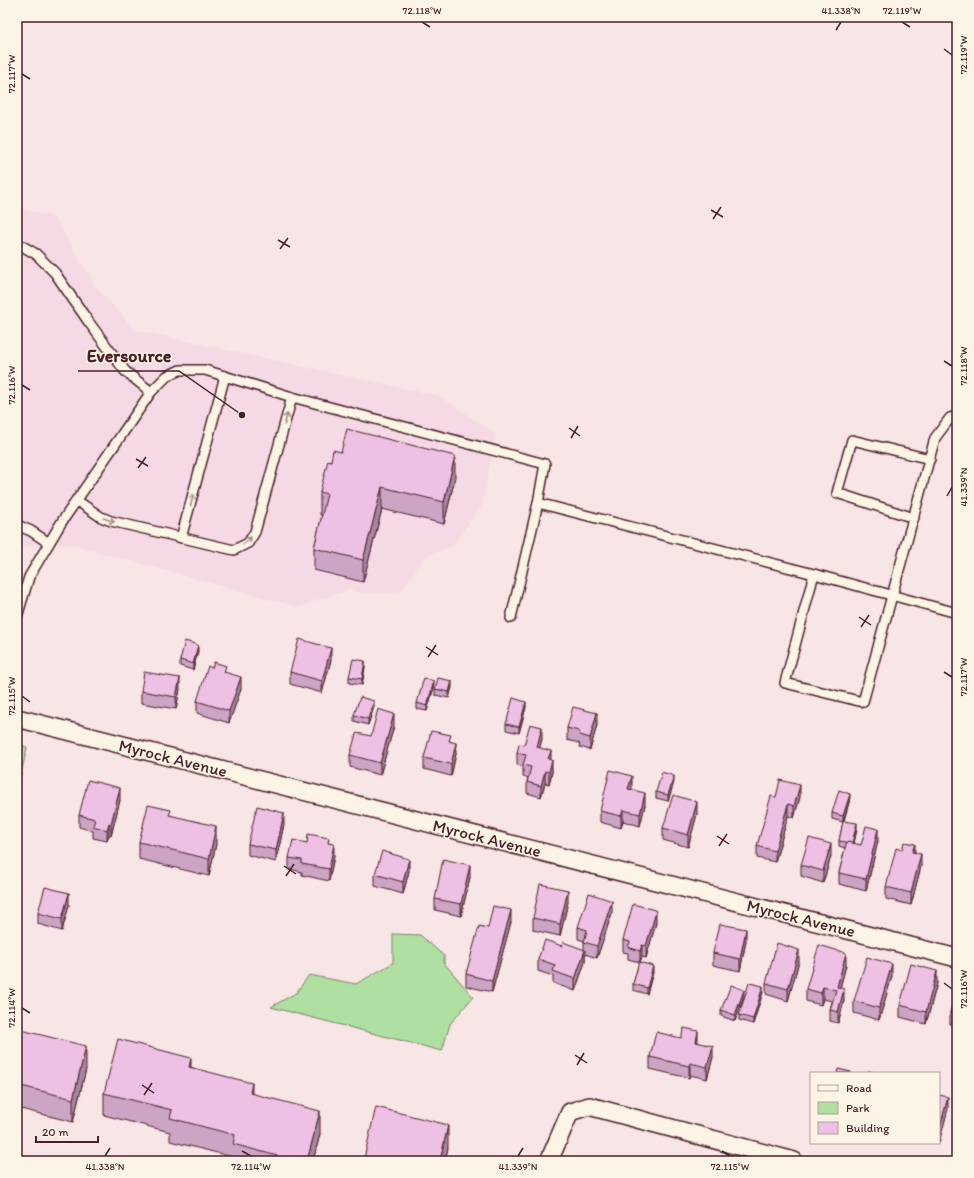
<svg xmlns="http://www.w3.org/2000/svg" width="974" height="1178" font-family="Itim,sans-serif">
<style>
.built{fill:#f5dae5}
.green{fill:#afe0a1;stroke:#7c8066}
.lines{fill:none;stroke-linecap:round;stroke-linejoin:round}
.lane-casing{stroke:#4a1f2b;stroke-width:12}
.street-casing{stroke:#4a1f2b;stroke-width:20}
.lane{stroke:#fcf5e5;stroke-width:9}
.street{stroke:#fcf5e5;stroke-width:17}
.wall{fill:#cca5c4;stroke:#4a1f2b}
.shaded-wall{fill:#a686a0;stroke:#4a1f2b}
.building{fill:#edc0e4;stroke:#4a1f2b}
.oneway{stroke:#a38a88}
.ticks{fill:none;stroke:#4a1f2b;stroke-width:1.5}
.labels{text-anchor:middle;dominant-baseline:central;stroke-width:3;stroke-linejoin:round;paint-order:stroke}
.street-label{font-size:17px;fill:#4a1f2b;stroke:#fcf5e5}
.leader{fill:none;stroke:#4a1f2b;stroke-width:1.5}
.callout-dot{fill:#4a1f2b;stroke:#fcf5e5;stroke-width:1.5}
.callout-label{font-size:18px;text-anchor:middle;font-weight:bold;fill:#4a1f2b;stroke:#fcf5e5;stroke-width:3;stroke-linejoin:round;paint-order:stroke}
.neatline{fill:none;stroke:#4a1f2b;stroke-width:1.5}
.ticks-label{font-size:10px;text-anchor:middle;fill:#4a1f2b}
</style>
<rect width="100%" height="100%" fill="#f8e5e5"/>
<filter id="ink" filterUnits="userSpaceOnUse"><feTurbulence type="fractalNoise" baseFrequency=".025" numOctaves="2"/><feDisplacementMap in="SourceGraphic" scale="8" xChannelSelector="R" yChannelSelector="G"/><feConvolveMatrix kernelMatrix="1 2 1 2 8 2 1 2 1" color-interpolation-filters="sRGB"/></filter>
<g filter="url(#ink)">
<path class="built" d="M17,208L54,217L97,288L135,330L439,396L496,434L482,505L452,546L427,556L398,594L360,593L350,589L297,607L74,545L17,547Z"/>
<g class="green">
<path d="M17,744L27,747L17,794Z"/>
<path d="M393,934L420,935L444,956V963L473,997L450,1024L442,1051L271,1007L296,993L309,975L356,984L393,963Z"/>
</g>
<g class="lines">
<g class="lane-casing">
<g id="lane">
<path d="M17,243L36,254L55,273L88,321L125,371L151,392"/>
<path d="M76,500L101,517L111,521L234,550L248,543L255,532L292,397"/>
<path d="M914,518L837,493L852,440L930,459"/>
<path d="M17,525L31,531L49,543"/>
<path d="M181,538L225,376"/>
<path d="M814,574L785,683L863,702L935,438L950,418L957,416"/>
<path d="M17,617L29,577L61,523L151,392L167,376L180,370H205L292,397L545,464L538,503"/>
<path d="M511,618L538,503L814,574L957,613"/>
</g>
</g>
<g class="street-casing">
<g id="street">
<path d="M17,718L957,958"/>
<path d="M549,1161L570,1112L589,1106L794,1161"/>
</g>
</g>
<use href="#lane" class="lane"/>
<use href="#street" class="street"/>
</g>
<g class="wall">
<path d="M455,478L444,524L382,509L363,582L314,570V548L322,515H320V492Z"/>
<path d="M198,651L193,670L180,666V660Z"/>
<path d="M331,660L322,693L290,684V672Z"/>
<path d="M365,667L362,685L349,683V677Z"/>
<path d="M226,673L241,689L229,723L197,713V701Z"/>
<path d="M434,687L427,711L417,709V703Z"/>
<path d="M452,687L449,698L435,695V689Z"/>
<path d="M180,689L176,709L141,703V691Z"/>
<path d="M374,707L368,725L354,721V715Z"/>
<path d="M526,707L519,733L506,730V724Z"/>
<path d="M597,725L590,750L580,747L579,743L567,740V728Z"/>
<path d="M394,726L380,775L350,767V755Z"/>
<path d="M542,739L539,748L551,760L552,772L549,784L545,783L541,797L527,793V782L528,778L523,777V766L517,765V753L524,745Z"/>
<path d="M451,741L456,754L451,776L424,769V758Z"/>
<path d="M674,782L668,801L656,798V792Z"/>
<path d="M632,788L631,790L645,805L640,826L623,821L621,828L600,822V811Z"/>
<path d="M776,797H800L794,818L788,816L775,862L757,858V846Z"/>
<path d="M850,799L844,821L857,829L854,844L861,845L878,841L866,891L839,884V873L845,848L839,846V841L843,822L832,819V813Z"/>
<path d="M120,800L111,836L109,835L107,841L93,838V831L79,827V815Z"/>
<path d="M697,814L688,847L663,840V828Z"/>
<path d="M171,815L216,844L209,876L139,859V842Z"/>
<path d="M284,824L276,862L248,855V844Z"/>
<path d="M307,843H329L334,856L329,881L302,875V872L289,869V858Z"/>
<path d="M915,853L921,866L911,905L886,899V887Z"/>
<path d="M831,856L823,883L801,876V865Z"/>
<path d="M409,871L403,894L375,886V874Z"/>
<path d="M470,877L461,916L435,910V899Z"/>
<path d="M568,902L560,936L533,930V918Z"/>
<path d="M69,905L62,931L38,924V913Z"/>
<path d="M612,913L597,958L585,954V962L575,991L553,983V976L538,971V959L562,946L584,950V941L578,939V927Z"/>
<path d="M511,922L492,992L466,986V974Z"/>
<path d="M656,923L646,958L642,957L640,962L653,972L647,994L633,990V984L639,962L628,959V953L623,952V940Z"/>
<path d="M746,941L740,971L713,965V953Z"/>
<path d="M799,961L788,1001L766,994V983Z"/>
<path d="M846,965L840,988L844,1001L838,1023L830,1021V1010L832,1001L823,999L821,1005L806,1001V989Z"/>
<path d="M892,976L879,1020L854,1013V1001Z"/>
<path d="M937,983L926,1024L900,1017V1005Z"/>
<path d="M957,987V1027L950,1024V1013Z"/>
<path d="M763,992L753,1024L739,1020V1015Z"/>
<path d="M744,996L735,1021L721,1016V1010Z"/>
<path d="M17,1013L21,1030L86,1069L73,1122L17,1108Z"/>
<path d="M698,1042L713,1057L707,1079L690,1075L689,1078L650,1069V1057Z"/>
<path d="M191,1067L252,1094L320,1134L313,1161H233V1157L170,1141V1132L104,1115V1093Z"/>
<path d="M448,1148L445,1161H364V1158Z"/>
</g>
<g class="shaded-wall">
<path d="M455,456V478L444,524V502Z"/>
<path d="M382,487V509L363,582V560Z"/>
<path d="M198,645V651L193,670V664Z"/>
<path d="M331,648V660L322,693V681Z"/>
<path d="M365,661V667L362,685V679Z"/>
<path d="M241,677V689L229,723V711Z"/>
<path d="M180,678V689L176,709V697Z"/>
<path d="M434,681V687L427,711V706Z"/>
<path d="M452,681V687L449,698V692Z"/>
<path d="M374,701V707L368,725V719Z"/>
<path d="M526,702V707L519,733V727Z"/>
<path d="M597,713V725L590,750V738Z"/>
<path d="M394,714V726L380,775V763Z"/>
<path d="M542,727V739L537,759V747Z"/>
<path d="M456,743V754L451,776V764Z"/>
<path d="M551,751V763L548,759Z"/>
<path d="M552,760V772L549,784V772Z"/>
<path d="M545,771V783L541,797V786Z"/>
<path d="M632,776V788L628,801V789Z"/>
<path d="M674,776V782L668,801V795Z"/>
<path d="M800,785V797L794,818V806Z"/>
<path d="M120,788V800L111,836V824Z"/>
<path d="M645,793V805L640,826V814Z"/>
<path d="M850,794V799L843,822V816Z"/>
<path d="M697,802V814L688,847V835Z"/>
<path d="M788,804V816L775,862V851Z"/>
<path d="M623,810V821L621,828V816Z"/>
<path d="M284,813V824L276,862V850Z"/>
<path d="M109,823V835L107,841V830Z"/>
<path d="M857,823V829L852,849V843Z"/>
<path d="M216,826V844L209,876V859Z"/>
<path d="M878,829V841L866,891V879Z"/>
<path d="M334,844V856L329,881V869Z"/>
<path d="M831,844V856L823,883V871Z"/>
<path d="M915,844V856L912,852Z"/>
<path d="M921,854V866L911,905V893Z"/>
<path d="M18,856V868L17,872V860Z"/>
<path d="M409,859V871L403,894V882Z"/>
<path d="M470,865V877L461,916V904Z"/>
<path d="M568,890V902L560,936V924Z"/>
<path d="M69,893V905L62,931V919Z"/>
<path d="M612,901V913L597,958V946Z"/>
<path d="M511,910V922L492,992V981Z"/>
<path d="M656,912V923L646,958V946Z"/>
<path d="M746,929V941L740,971V959Z"/>
<path d="M642,945V957L640,962V951Z"/>
<path d="M585,950V962L575,991V979Z"/>
<path d="M799,950V961L788,1001V989Z"/>
<path d="M846,953V965L837,999V987Z"/>
<path d="M892,964V976L879,1020V1008Z"/>
<path d="M653,966V972L647,994V988Z"/>
<path d="M937,971V983L926,1024V1012Z"/>
<path d="M763,986V992L753,1024V1019Z"/>
<path d="M823,987V999L821,1005V993Z"/>
<path d="M844,989V1001L838,1023V1012Z"/>
<path d="M744,990V996L735,1021V1015Z"/>
<path d="M21,1014V1037L17,1029Z"/>
<path d="M698,1031V1043L696,1042Z"/>
<path d="M86,1046V1069L73,1122V1099Z"/>
<path d="M713,1046V1057L707,1079V1067Z"/>
<path d="M191,1058V1081L189,1067Z"/>
<path d="M690,1063V1075L689,1078V1066Z"/>
<path d="M252,1083V1106L250,1093Z"/>
<path d="M948,1097V1109L939,1143V1131Z"/>
<path d="M320,1111V1134L313,1161H307Z"/>
<path d="M448,1125V1148L445,1161H440Z"/>
</g>
<g class="building">
<path d="M347,429L455,456L444,502L382,487L363,560L314,548L327,494L320,492L328,460L331,461L333,450L341,452Z"/>
<path d="M299,639L331,648L322,681L290,672Z"/>
<path d="M185,641L198,645L193,664L180,660Z"/>
<path d="M353,659L365,661L362,679L349,677Z"/>
<path d="M214,662L226,666L224,672L241,677L229,711L197,701L208,666L212,668Z"/>
<path d="M144,672L180,678L176,697L141,691Z"/>
<path d="M424,678L434,681L427,706L417,703Z"/>
<path d="M438,678L452,681L449,692L435,689Z"/>
<path d="M360,697L374,701L368,719L354,715Z"/>
<path d="M513,698L526,702L519,727L506,724Z"/>
<path d="M573,707L597,713L590,738L580,735L579,731L567,728Z"/>
<path d="M378,709L394,714L380,763L350,755L356,734L357,733L371,736Z"/>
<path d="M530,724L542,727L537,747L551,751L548,759L552,760L549,772L545,771L541,786L527,782L531,767L523,765L526,755L517,753L519,744L524,745Z"/>
<path d="M431,731L451,735L449,741L456,743L451,764L424,758Z"/>
<path d="M610,770L632,776L628,789L645,793L640,814L623,810L621,816L600,811Z"/>
<path d="M662,772L674,776L668,795L656,792Z"/>
<path d="M88,780L120,788L111,824L109,823L107,830L93,826L95,819L79,815Z"/>
<path d="M780,780L800,785L794,806L788,804L775,851L757,846L771,796L776,797Z"/>
<path d="M839,790L850,794L843,816L832,813Z"/>
<path d="M673,795L697,802L688,835L663,828Z"/>
<path d="M148,805L171,810L169,815L216,826L209,859L139,842Z"/>
<path d="M257,806L284,813L276,850L248,844Z"/>
<path d="M843,821L857,823L852,843L839,841Z"/>
<path d="M866,826L878,829L866,879L839,873L846,844L848,842L861,845Z"/>
<path d="M308,834L329,838L328,843L334,844L329,869L302,864V860L289,858L293,840L307,843Z"/>
<path d="M809,838L831,844L823,871L801,865Z"/>
<path d="M904,842L915,844L912,852L921,854L911,893L886,887L896,848L902,850Z"/>
<path d="M382,851L409,859L403,882L375,874Z"/>
<path d="M443,859L470,865L461,904L435,899Z"/>
<path d="M540,884L568,890L560,924L533,918Z"/>
<path d="M45,887L69,893L62,919L38,913Z"/>
<path d="M589,893L612,901L597,946L584,942L587,930L578,927Z"/>
<path d="M633,904L655,910L656,912L646,946L642,945L640,951L628,947L630,942L623,940Z"/>
<path d="M493,906L511,910L492,981L466,974L479,926L488,928Z"/>
<path d="M720,924L746,929L740,959L713,953Z"/>
<path d="M545,940L562,946L563,942L585,950L575,979L553,971L555,965L538,959Z"/>
<path d="M777,943L799,950L788,989L766,983Z"/>
<path d="M819,945L846,953L837,987L844,989L838,1012L830,1010L836,990L823,987L821,993L806,989Z"/>
<path d="M867,957L892,964L879,1008L854,1001Z"/>
<path d="M639,962L653,966L647,988L633,984Z"/>
<path d="M911,964L937,971L926,1012L900,1005Z"/>
<path d="M749,983L763,986L753,1019L739,1015Z"/>
<path d="M731,985L744,990L735,1015L721,1010Z"/>
<path d="M957,987V1015L950,1013Z"/>
<path d="M17,1013L21,1014L17,1029L86,1046L73,1099L17,1085Z"/>
<path d="M684,1028L698,1031L696,1042L713,1046L707,1067L690,1063L689,1066L650,1057L656,1032L681,1038Z"/>
<path d="M118,1039L191,1058L189,1067L252,1083L250,1093L320,1111L307,1161H296L233,1144L235,1135L170,1118L172,1110L104,1093Z"/>
<path d="M838,1069L851,1072V1073H837Z"/>
<path d="M868,1071L877,1073H868Z"/>
<path d="M939,1095L948,1097L939,1131Z"/>
<path d="M376,1107L448,1125L440,1161H378L364,1158Z"/>
</g>
<defs><path id="oneway-shaft" d="M-6 0H5M1.5-3L5.5 0L1.5 3" fill="none" stroke-width="1.6" stroke-linecap="round" stroke-linejoin="round"/></defs>
<g class="oneway">
<use href="#oneway-shaft" transform="translate(286 419) rotate(-75)"/>
<use href="#oneway-shaft" transform="translate(192 500) rotate(-75)"/>
<use href="#oneway-shaft" transform="translate(109 520) rotate(20)"/>
<use href="#oneway-shaft" transform="translate(247 541) rotate(-41)"/>
</g>
</g>
<path class="ticks" d="M422,22L430,27M902,22L910,27M836,30L841,22M944,49L952,55M22,74L30,79M711,210L723,217M713,219L721,207M278,240L290,247M280,249L288,238M944,361L952,366M22,385L30,390M569,428L580,436M571,438L578,426M136,459L148,466M138,468L146,457M947,496L952,487M859,617L871,625M861,627L869,615M426,647L438,655M428,657L436,645M944,672L952,677M22,696L30,702M717,836L729,844M719,846L727,834M284,866L296,874M286,876L294,864M944,983L952,989M22,1008L30,1013M575,1055L587,1063M577,1065L584,1053M142,1085L154,1093M144,1095L152,1083M242,1151L251,1156M722,1151L730,1156M105,1156L110,1148M518,1156L523,1148"/>
<g class="labels">
<g class="street-label">
<text transform="translate(173 758) rotate(14)">Myrock Avenue</text>
<text transform="translate(487 838) rotate(14)">Myrock Avenue</text>
<text transform="translate(801 918) rotate(14)">Myrock Avenue</text>
</g>
</g>
<path class="leader" d="M242 415L179 371H78"/>
<circle class="callout-dot" cx="242" cy="415" r="4"/>
<g class="callout-label">
<text x="129" y="362">Eversource</text>
</g>
<rect width="974" height="1178" fill="none" stroke="#fcf5e5" stroke-width="44"/>
<rect x="810" y="1072" width="130" height="72" fill="#fcf5e5" stroke="#b59f9b"/>
<rect x="818" y="1085" width="20" height="6" fill="#fcf5e5" stroke="#b59f9b"/>
<text x="846" y="1092" font-size="12" fill="#4a1f2b">Road</text>
<rect x="818" y="1102" width="20" height="12" fill="#afe0a1" stroke="#b59f9b"/>
<text x="846" y="1112" font-size="12" fill="#4a1f2b">Park</text>
<rect x="818" y="1122" width="20" height="12" fill="#edc0e4" stroke="#b59f9b"/>
<text x="846" y="1132" font-size="12" fill="#4a1f2b">Building</text>
<path d="M36 1136v6h62v-6" fill="none" stroke="#4a1f2b" stroke-width="2"/>
<text x="42" y="1136" font-size="12" fill="#4a1f2b" stroke="#fcf5e5" stroke-width="3" paint-order="stroke">20 m</text>
<rect x="22" y="22" width="930" height="1134" class="neatline"/>
<g class="ticks-label">
<text x="422" y="14">72.118°W</text>
<text x="841" y="14">41.338°N</text>
<text x="902" y="14">72.119°W</text>
<text transform="translate(963 55) rotate(-90)" y="4">72.119°W</text>
<text transform="translate(11 74) rotate(-90)" y="4">72.117°W</text>
<text transform="translate(963 366) rotate(-90)" y="4">72.118°W</text>
<text transform="translate(11 385) rotate(-90)" y="4">72.116°W</text>
<text transform="translate(963 487) rotate(-90)" y="4">41.339°N</text>
<text transform="translate(963 677) rotate(-90)" y="4">72.117°W</text>
<text transform="translate(11 696) rotate(-90)" y="4">72.115°W</text>
<text transform="translate(963 989) rotate(-90)" y="4">72.116°W</text>
<text transform="translate(11 1008) rotate(-90)" y="4">72.114°W</text>
<text x="105" y="1170">41.338°N</text>
<text x="251" y="1170">72.114°W</text>
<text x="518" y="1170">41.339°N</text>
<text x="730" y="1170">72.115°W</text>
</g>
</svg>
